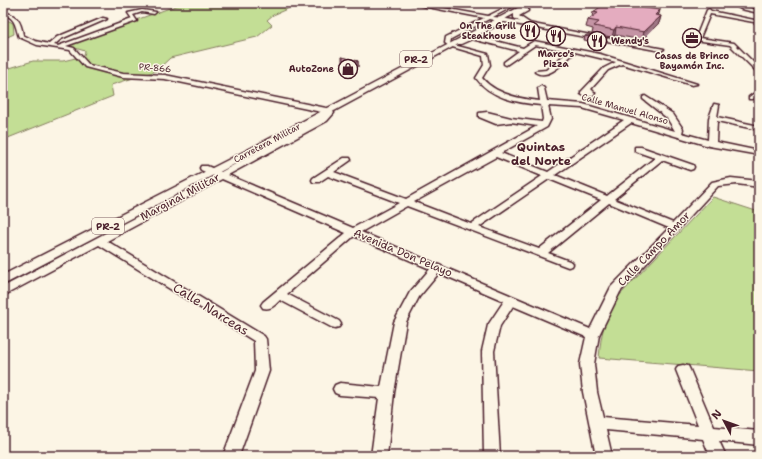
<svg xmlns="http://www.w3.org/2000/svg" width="762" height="459" font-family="'Shantell Sans',sans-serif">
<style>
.green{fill:#c3de95;stroke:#867e60}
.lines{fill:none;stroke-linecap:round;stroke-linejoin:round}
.minor-casing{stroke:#4a1f2b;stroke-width:3}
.major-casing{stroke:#4a1f2b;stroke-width:3}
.minor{fill:#fcf5e5;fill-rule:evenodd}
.major{fill:#fcf5e5;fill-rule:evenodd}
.wall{fill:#c494a4;stroke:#4a1f2b}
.shaded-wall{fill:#a07886;stroke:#4a1f2b}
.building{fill:#e4acbf;stroke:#4a1f2b}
.labels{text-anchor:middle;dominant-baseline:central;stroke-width:3;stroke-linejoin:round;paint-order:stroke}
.far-poi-label{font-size:9px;font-weight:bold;fill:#4a1f2b;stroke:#fcf5e5;text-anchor:end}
.far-street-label{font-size:9px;fill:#4a1f2b;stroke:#fcf5e5}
.shield{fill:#fcf5e5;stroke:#7f5f63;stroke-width:1}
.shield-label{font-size:10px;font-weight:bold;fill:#4a1f2b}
.street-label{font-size:11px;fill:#4a1f2b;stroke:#fcf5e5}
.neighbourhood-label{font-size:12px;font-weight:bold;fill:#4a1f2b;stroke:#fcf5e5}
.near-street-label{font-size:13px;fill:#4a1f2b;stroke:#fcf5e5}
</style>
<rect width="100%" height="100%" fill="#fcf5e5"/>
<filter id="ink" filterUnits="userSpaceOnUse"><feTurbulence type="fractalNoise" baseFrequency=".025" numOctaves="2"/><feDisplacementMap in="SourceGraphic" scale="8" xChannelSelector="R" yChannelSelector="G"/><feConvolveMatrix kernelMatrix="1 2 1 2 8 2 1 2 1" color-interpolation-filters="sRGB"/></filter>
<g filter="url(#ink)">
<g class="green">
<path d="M184,3H301L273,15L267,20L272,25L257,37L170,58L156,71L111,85L113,96L3,140V70L33,61H63L84,56L85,51L65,45Z"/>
<path d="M3,18L13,23L14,34L3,39Z"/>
<path d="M713,197L759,212V371L599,358C601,333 604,321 616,299Z"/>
</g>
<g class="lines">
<g class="minor-casing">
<g id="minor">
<path d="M407,3H416L488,16L514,3H519L493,17L505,18L507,19L664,49L661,51L504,22L476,36L523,48L534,41L600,54L697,84L692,85L622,64L608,70L591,89L595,93L592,96L586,97L581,94V92L604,68L616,62L575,52C565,61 549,81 535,72L536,71L546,70L569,51L535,45L506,65L504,64V62L519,51L472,39L461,44H457V42L498,21L489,19L451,39L450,44L488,54L490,65L482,78C495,94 520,99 540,101L538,88L541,86L544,88L547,101L583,104L675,131L667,118L643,99V97L645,96L673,114L683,129L682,133L708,140L709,118L714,104L719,105L717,117L759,126V130L717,121L716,142L759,151V155L709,146L631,123L555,175L607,196L655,158L635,151V147H641L693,165L694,167L693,169L690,170L662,160L614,199L673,223L712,182L731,178L759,181V187L737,184L718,186L620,292L599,335L594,364L597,392L603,417L698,425L676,370L678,366L683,365L688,366L690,370L714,427L759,431V445L719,441L726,456H710L703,439L606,430L612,456H596L583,392L580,364L586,337L513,306L500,326L494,351L500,456H484L482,351L488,325L504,301L439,273L419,297L406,322L394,393L387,456H371L379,398L340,395L335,393L333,389L335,385L340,383L381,387L394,322L410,292L430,269L354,236L287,294L339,321L341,324L339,327L335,328L331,327L280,300C275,305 271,310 263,308L261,305L263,302L346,233L222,179L107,241L264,336L266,339L269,371L239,456H223L255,371L254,341L99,245L3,296V287L214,176L201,170L200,168L201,166H207L221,172L321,117L326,113L165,79L123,77L85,67L70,50L37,45L19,37C15,26 16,18 3,14V12C17,15 21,21 23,35L35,41L49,44L57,37L103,18L107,19L61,39L54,45L58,46L132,19L128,13L142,10L156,12L154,14L142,12L133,15L137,21L66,46L74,48L89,65L123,73L165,75L331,109L334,113L327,121L228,175L353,228L399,203L328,176L319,182H313L312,180L313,178L344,158H350L351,160L334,172L406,199L537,126L511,122L496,124L479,117V113L487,112L511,118L542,122L543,119L541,105C518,103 490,98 476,78L484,65L483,56L449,46L445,43L446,37L484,18ZM548,106L582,108L624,120L548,172L501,153L547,127L551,119ZM496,157L542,176L471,224L414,202ZM549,179L601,200L539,249L479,227ZM609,203L669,228L611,287L590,329L361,232L407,206L568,267L572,266L573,264L572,262L548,253Z"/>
<path d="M730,3H736L759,11V13L741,9Z"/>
<path d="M709,9L711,11L759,21V23L710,14L700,38L734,43L759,68V74L730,45L695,40L707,10Z"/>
<path d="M759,90V95L753,99H749V97Z"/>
</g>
</g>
<g class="major-casing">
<path id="major" d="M527,3H534L524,9H528V11L519,16L531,24V26H527L514,18V14L273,144L3,285V275L267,140Z"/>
</g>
<use href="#minor" class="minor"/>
<use href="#major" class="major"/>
</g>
<g class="wall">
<path d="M660,10L658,16H661L659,23L642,40L615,35L612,37L592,34L593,29L586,27L588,20L592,17L593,12Z"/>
<path d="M585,36L607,38L606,42L602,43L584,40Z"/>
<path d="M342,57L358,61V67L348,72L342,64Z"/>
</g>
<g class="shaded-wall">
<path d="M660,10L658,17L655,15Z"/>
<path d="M661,16L659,23L642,40L644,32Z"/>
<path d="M616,27L615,35L612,37L614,30Z"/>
<path d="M607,38L606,42L602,43L603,39Z"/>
<path d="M358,61V67L348,72V66Z"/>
</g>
<g class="building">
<path d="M606,3H610L660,10L655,15L661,16L644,32L616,27L614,30L594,26L599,22L588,20L598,13L593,12Z"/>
<path d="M587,35L607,38L603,39L585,36Z"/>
<path d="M342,57L358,61L348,66Z"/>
</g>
</g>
<defs>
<g id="restaurant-ring" transform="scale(1)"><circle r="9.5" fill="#fcf5e5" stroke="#4a1f2b" stroke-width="1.5"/><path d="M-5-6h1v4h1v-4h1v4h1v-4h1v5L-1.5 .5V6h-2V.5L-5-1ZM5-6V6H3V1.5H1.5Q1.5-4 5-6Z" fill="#4a1f2b"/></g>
<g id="office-ring" transform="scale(1)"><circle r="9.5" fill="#fcf5e5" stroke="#4a1f2b" stroke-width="1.5"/><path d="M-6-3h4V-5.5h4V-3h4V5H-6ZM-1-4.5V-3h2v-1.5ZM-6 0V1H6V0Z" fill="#4a1f2b"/></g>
<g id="shop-ring" transform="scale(1)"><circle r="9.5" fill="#fcf5e5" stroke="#4a1f2b" stroke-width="1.5"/><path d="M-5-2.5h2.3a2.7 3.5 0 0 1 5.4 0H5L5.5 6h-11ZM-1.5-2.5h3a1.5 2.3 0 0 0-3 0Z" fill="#4a1f2b"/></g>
</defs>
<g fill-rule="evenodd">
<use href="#restaurant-ring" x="530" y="31"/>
<use href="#restaurant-ring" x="556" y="36"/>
<use href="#office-ring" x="692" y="38"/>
<use href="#restaurant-ring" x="597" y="41"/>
<use href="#shop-ring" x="348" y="69"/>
</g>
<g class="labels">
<g class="far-poi-label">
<text x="516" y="26">On The Grill<tspan x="516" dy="10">Steakhouse</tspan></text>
<text x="611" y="41" text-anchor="start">Wendy's</text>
<text x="556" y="54" text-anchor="middle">Marco's<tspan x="556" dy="10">Pizza</tspan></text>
<text x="692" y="56" text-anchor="middle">Casas de Brinco<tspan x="692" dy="10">Bayamón Inc.</tspan></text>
<text x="334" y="69">AutoZone</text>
</g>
<g class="far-street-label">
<text transform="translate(155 68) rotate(5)">PR-866</text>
<text transform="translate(625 109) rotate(16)">Calle Manuel Alonso</text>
<text transform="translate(267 143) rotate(-28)">Carretera Militar</text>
</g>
<g class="shield">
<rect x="400" y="51" width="32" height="16" rx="3"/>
<rect x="92" y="218" width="32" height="16" rx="3"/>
</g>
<g class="shield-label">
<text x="416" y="59">PR-2</text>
<text x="108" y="226">PR-2</text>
</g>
<g class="street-label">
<text transform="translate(180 197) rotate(-28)">Marginal Militar</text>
<text transform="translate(654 249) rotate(-46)">Calle Campo Amor</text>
<text transform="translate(403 253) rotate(23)">Avenida Don Pelayo</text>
</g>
<g class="neighbourhood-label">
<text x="541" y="147">Quintas<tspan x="541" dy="14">del Norte</tspan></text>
</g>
<g class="near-street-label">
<text transform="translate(211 309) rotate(32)">Calle Narceas</text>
</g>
</g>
<rect width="762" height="459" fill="none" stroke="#fcf5e5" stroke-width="16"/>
<rect x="8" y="8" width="746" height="443" fill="none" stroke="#4a1f2b" stroke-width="1.5" filter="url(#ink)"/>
<g transform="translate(724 421) rotate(311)" stroke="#fcf5e5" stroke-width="3" paint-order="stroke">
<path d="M0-3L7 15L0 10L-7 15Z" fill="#4a1f2b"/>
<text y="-6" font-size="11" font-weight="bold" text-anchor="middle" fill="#4a1f2b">N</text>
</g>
</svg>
